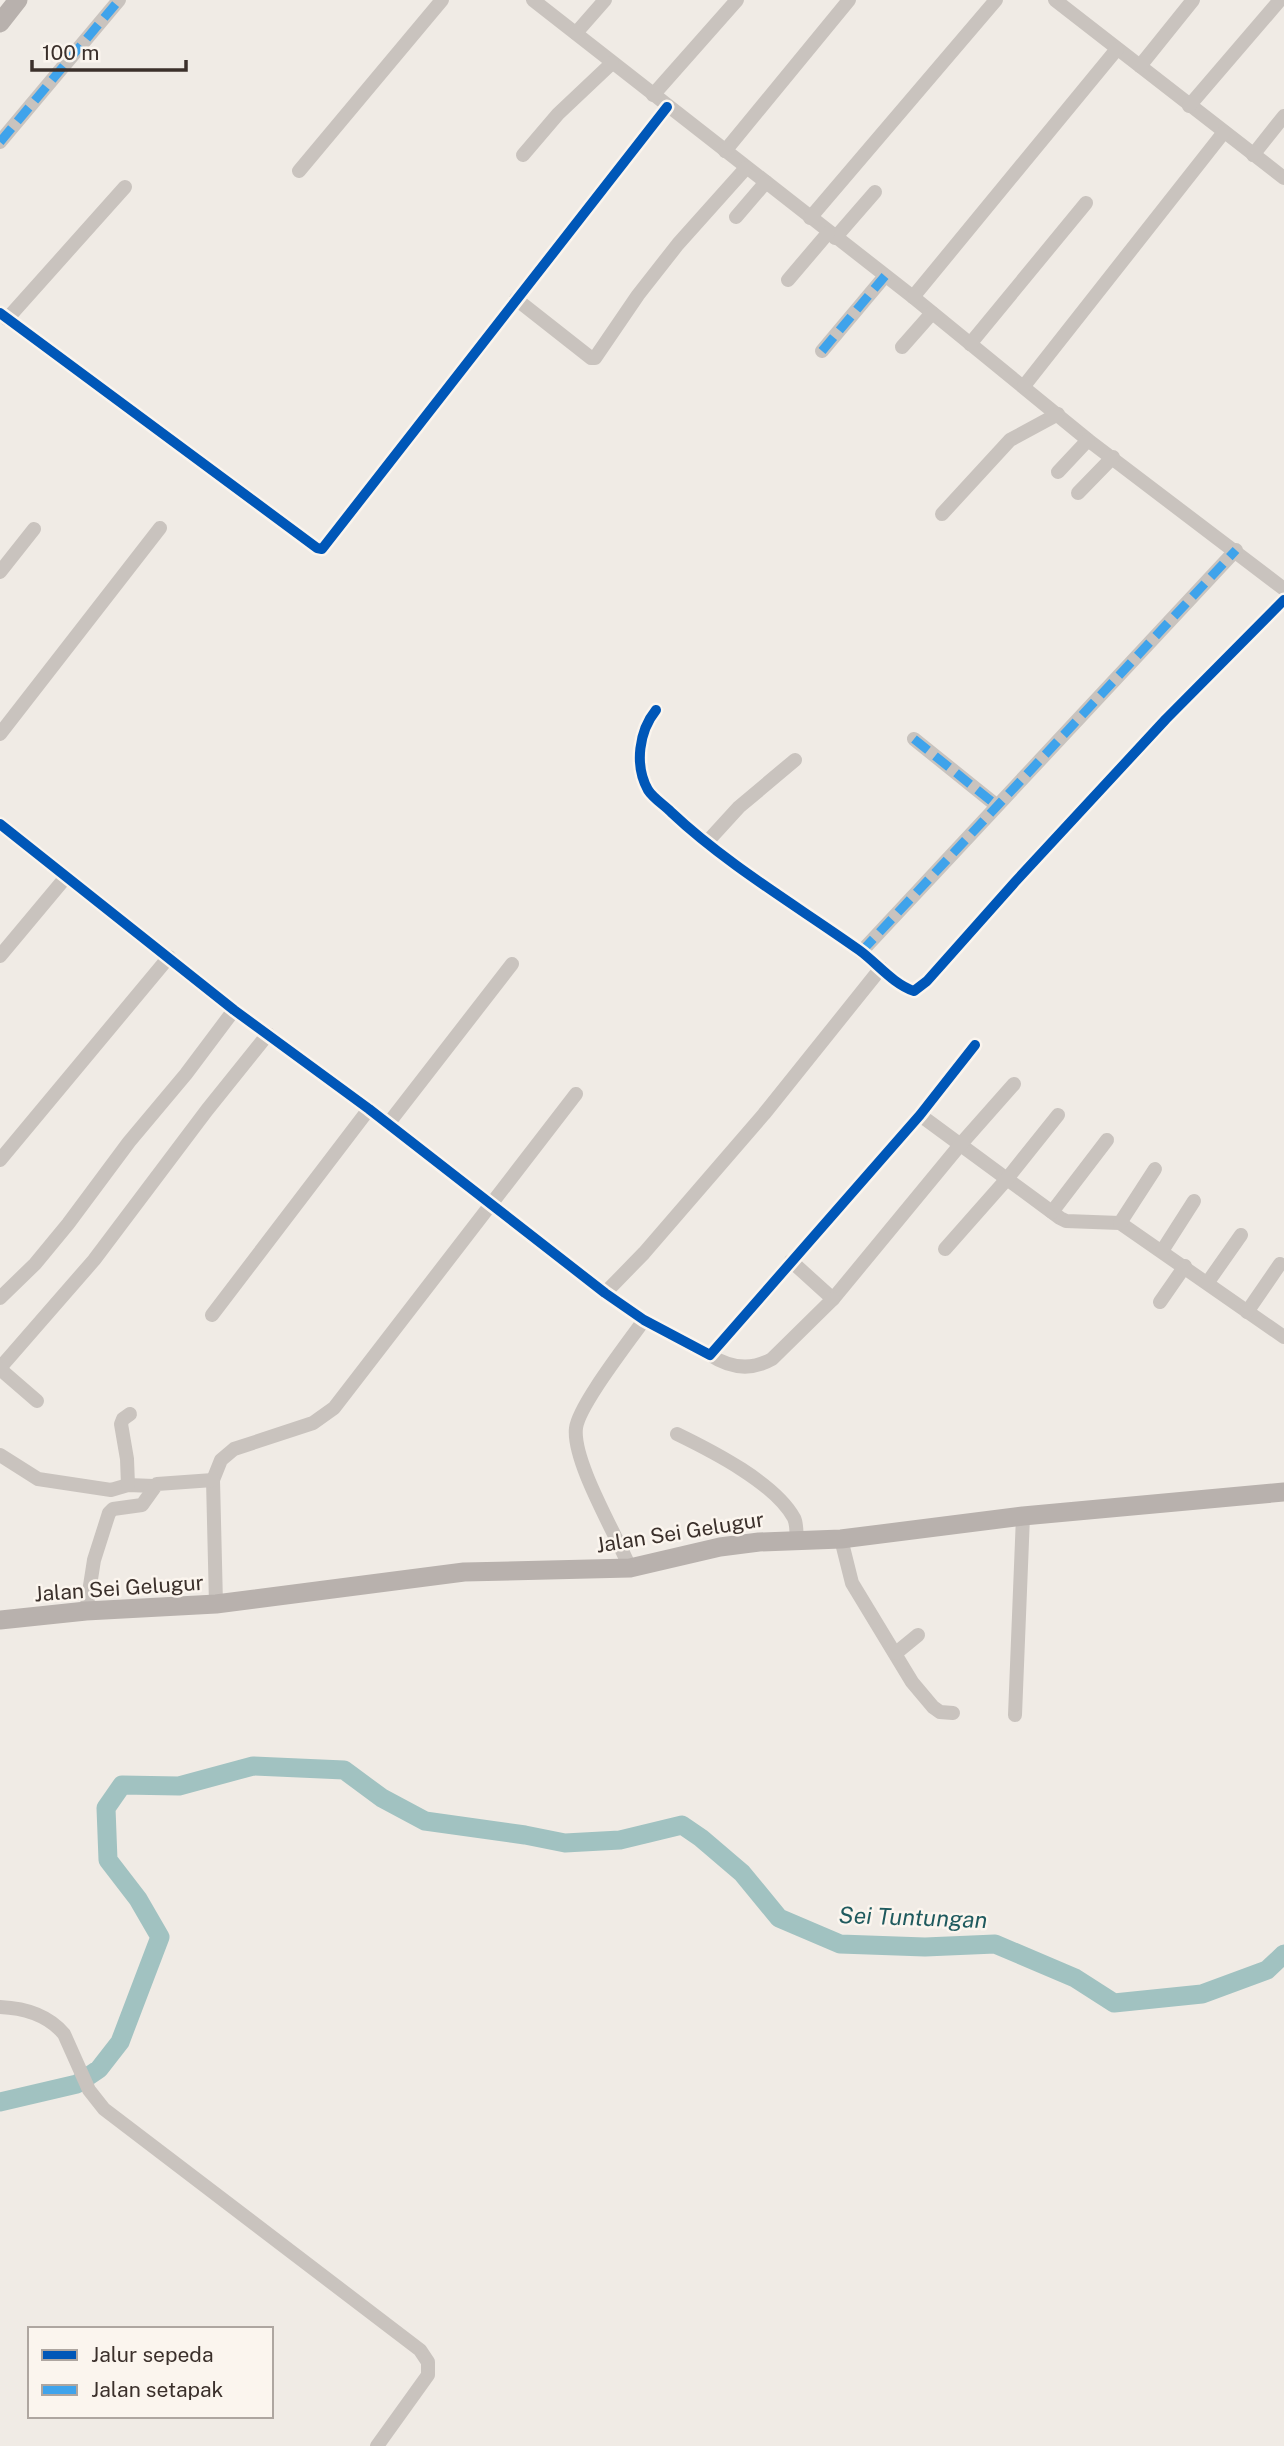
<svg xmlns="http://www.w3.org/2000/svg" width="1284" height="2446" font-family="'Public Sans',sans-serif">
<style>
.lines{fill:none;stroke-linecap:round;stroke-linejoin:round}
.river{stroke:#a1c2c1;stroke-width:19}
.minor{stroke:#c9c3be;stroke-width:14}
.major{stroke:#b8b1ad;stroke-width:19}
.quiet{stroke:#3fa3eb;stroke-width:9;stroke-dasharray:18 9;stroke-linecap:butt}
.cycleway-casing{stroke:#fbf5ee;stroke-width:15}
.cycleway{stroke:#0057b8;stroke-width:10}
.labels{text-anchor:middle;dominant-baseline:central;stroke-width:5;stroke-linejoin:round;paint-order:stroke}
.street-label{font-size:21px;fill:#3b302b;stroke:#fbf5ee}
.water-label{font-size:23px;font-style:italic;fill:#1f5a5e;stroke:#fbf5ee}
</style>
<rect width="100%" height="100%" fill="#f0ebe5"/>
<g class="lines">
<path class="river" d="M0,2102L77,2084L99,2069L120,2042L160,1937L138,1899L108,1860L106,1808L122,1785L179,1786L253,1766L344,1770L382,1798L425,1821L525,1835L565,1843L620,1840L682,1825L701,1838L742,1873L779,1918L840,1944L925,1947L995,1944L1075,1978L1114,2003L1202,1994L1267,1970L1284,1954"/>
<g class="minor">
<path d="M533,0L913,297L1088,440L1284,589"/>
<path d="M1055,0L1284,178"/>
<path d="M576,33L605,0"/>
<path d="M1140,66L1193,0"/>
<path d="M653,95L737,0"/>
<path d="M1189,106L1280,0"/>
<path d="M0,142L119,0"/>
<path d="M725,151L849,0"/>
<path d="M523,155L558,114L612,63"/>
<path d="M1253,155L1284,116"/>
<path d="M299,171L442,0"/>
<path d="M736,217L766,182"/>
<path d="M810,218L996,0"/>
<path d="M835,238L875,192"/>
<path d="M788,280L828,233"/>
<path d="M913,297L1117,49"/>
<path d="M516,299L591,358H595L638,295L678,244L746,168"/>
<path d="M0,313L317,548L322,549L667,107"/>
<path d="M7,319L125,187"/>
<path d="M970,344L1086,203"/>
<path d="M902,347L932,313"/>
<path d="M822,351L885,276"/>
<path d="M1024,386L1224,132"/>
<path d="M1058,472L1088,440"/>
<path d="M1078,493L1113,457"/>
<path d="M942,514L1010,440L1058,414"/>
<path d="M0,572L34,529"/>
<path d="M656,710C639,731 634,765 648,790C653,798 664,805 671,812C726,864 797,906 859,950C877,963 893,984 914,991L927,981L1015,882L1166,719L1284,600"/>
<path d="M0,734L160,528"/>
<path d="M914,739L996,805"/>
<path d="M0,824L234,1010L369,1109L605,1293L644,1320L710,1355L920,1115L975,1045"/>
<path d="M707,842L739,807L795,760"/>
<path d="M861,952L1236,550"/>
<path d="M0,956L66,877"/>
<path d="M920,1115L1060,1218L1066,1221L1120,1223L1284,1337"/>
<path d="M388,1124L512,964"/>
<path d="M0,1160L169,957"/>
<path d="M1052,1212L1107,1140"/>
<path d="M1120,1223L1155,1169"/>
<path d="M945,1249L1006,1180L1058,1115"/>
<path d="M1162,1251L1194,1201"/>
<path d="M791,1261L833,1299L960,1145L1014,1084"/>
<path d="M1208,1282L1241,1235"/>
<path d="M605,1293L644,1253L764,1114L881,968"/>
<path d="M0,1298L35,1264L68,1224L129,1142L186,1074L234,1010"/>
<path d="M1160,1302L1185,1266"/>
<path d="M1247,1312L1280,1264"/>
<path d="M212,1315L369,1109"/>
<path d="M710,1355C730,1368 751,1371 772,1359L833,1299"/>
<path d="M0,1368L94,1260L207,1110L268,1034"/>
<path d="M0,1369L37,1401"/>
<path d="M677,1434C712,1451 775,1483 794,1518C797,1524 796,1532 797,1539"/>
<path d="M0,1455L38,1479L111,1490L128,1485L154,1486"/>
<path d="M128,1485L127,1459L121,1424L123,1419L130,1414"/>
<path d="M841,1539L852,1583L912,1682L933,1707L940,1712L953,1713"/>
<path d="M630,1568C616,1534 572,1461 576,1428C579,1405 628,1343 644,1320"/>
<path d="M216,1604L213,1480L221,1460L234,1449L313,1423L334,1408L576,1094"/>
<path d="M86,1611L94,1560L109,1513L113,1509L142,1505L157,1484L213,1480"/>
<path d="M896,1653L918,1635"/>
<path d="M1015,1715L1023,1516"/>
<path d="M0,2007C24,2008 48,2015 64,2034L89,2090L104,2109L420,2350L428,2362V2375L377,2446"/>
</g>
<g class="major">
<path d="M0,23L18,0"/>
<path d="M0,1620L86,1611L216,1604L464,1572L630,1568L720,1547L759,1542L841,1539L1023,1516L1284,1492"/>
</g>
<g class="quiet">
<path d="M0,142L119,0"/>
<path d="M822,351L885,276"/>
<path d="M914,739L996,805"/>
<path d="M861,952L1236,550"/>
</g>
<g class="cycleway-casing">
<g id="cycleway">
<path d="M0,313L317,548L322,549L667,107"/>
<path d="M656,710C639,731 634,765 648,790C653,798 664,805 671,812C726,864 797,906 859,950C877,963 893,984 914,991L927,981L1015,882L1166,719L1284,600"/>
<path d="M0,824L234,1010L369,1109L605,1293L644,1320L710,1355L920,1115L975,1045"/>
</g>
</g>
<use href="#cycleway" class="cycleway"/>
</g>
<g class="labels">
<g class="street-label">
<text transform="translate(680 1532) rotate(-9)">Jalan Sei Gelugur</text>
<text transform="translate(119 1588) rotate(-4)">Jalan Sei Gelugur</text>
</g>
<g class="water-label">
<text transform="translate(913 1917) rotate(2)">Sei Tuntungan</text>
</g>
</g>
<rect x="28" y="2327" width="245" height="91" fill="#fbf5ee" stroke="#aea6a0" stroke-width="2"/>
<rect x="42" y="2350" width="35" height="10" fill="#0057b8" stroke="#aea6a0" stroke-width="2"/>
<text x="91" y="2362" font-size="21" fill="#3b302b">Jalur sepeda</text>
<rect x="42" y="2385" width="35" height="10" fill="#3fa3eb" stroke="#aea6a0" stroke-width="2"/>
<text x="91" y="2397" font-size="21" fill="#3b302b">Jalan setapak</text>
<path d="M32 60v10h154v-10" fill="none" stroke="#3b302b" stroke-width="3.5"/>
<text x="42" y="60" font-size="21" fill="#3b302b" stroke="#fbf5ee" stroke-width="5" paint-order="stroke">100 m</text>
</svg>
